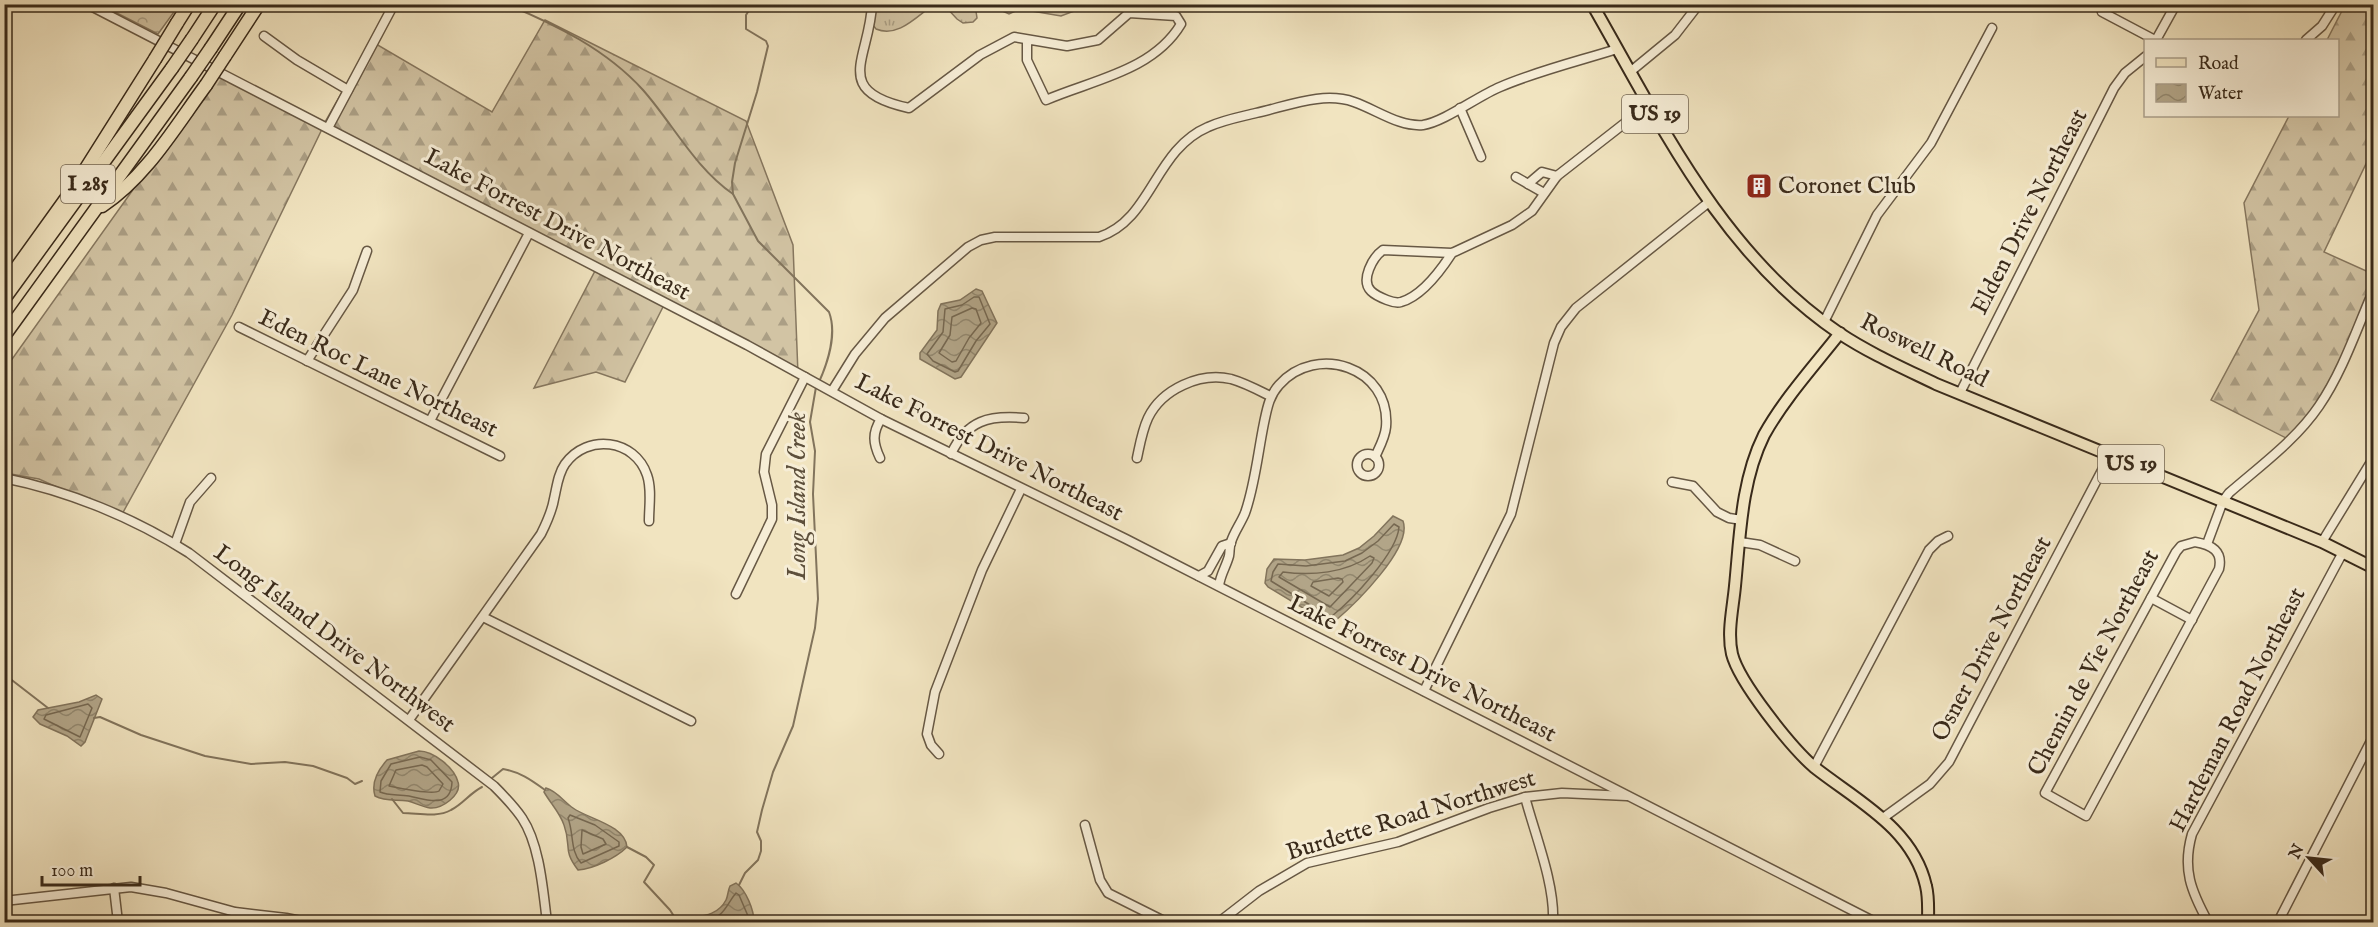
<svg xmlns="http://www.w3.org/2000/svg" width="2378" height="927" font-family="'IM FELL English',serif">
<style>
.grass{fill:url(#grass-tufts);stroke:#86775f;stroke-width:1.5}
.forest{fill:url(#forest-firs);stroke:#86775f;stroke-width:1.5}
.park{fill:url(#park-crowns);stroke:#86775f;stroke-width:1.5}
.water{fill:url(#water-waves);stroke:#82745c;stroke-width:1.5}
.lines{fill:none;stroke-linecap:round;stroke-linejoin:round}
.shore{stroke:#766851;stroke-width:1.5}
.stream{stroke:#82745c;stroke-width:2}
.minor-casing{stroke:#675844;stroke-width:11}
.major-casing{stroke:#392a1a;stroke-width:14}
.highway-casing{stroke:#392a1a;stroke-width:15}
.minor{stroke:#f6edd6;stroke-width:8}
.major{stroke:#f1e4c0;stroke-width:10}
.highway{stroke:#f1e4c0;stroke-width:12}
.highway-bridge-casing{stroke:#392a1a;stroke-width:15;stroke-linecap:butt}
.highway-bridge{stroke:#f1e4c0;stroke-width:12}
.labels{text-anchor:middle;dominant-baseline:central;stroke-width:6;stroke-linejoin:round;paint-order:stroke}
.shield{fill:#f6edd6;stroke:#726452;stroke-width:1.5}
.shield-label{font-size:22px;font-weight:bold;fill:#392a1a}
.poi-label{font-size:24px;fill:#392a1a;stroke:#f6edd6;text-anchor:start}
.street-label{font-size:24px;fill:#392a1a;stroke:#f6edd6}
.water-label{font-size:26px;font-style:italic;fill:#5d4f3b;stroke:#f6edd6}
</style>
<defs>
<pattern id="grass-tufts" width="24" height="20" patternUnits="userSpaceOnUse" patternTransform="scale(1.5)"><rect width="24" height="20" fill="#d2c4a4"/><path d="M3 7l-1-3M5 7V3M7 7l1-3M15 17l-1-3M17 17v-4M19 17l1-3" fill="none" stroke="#ab9f85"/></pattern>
<pattern id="forest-firs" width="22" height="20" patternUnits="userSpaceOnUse" patternTransform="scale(1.5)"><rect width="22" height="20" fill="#d2c4a4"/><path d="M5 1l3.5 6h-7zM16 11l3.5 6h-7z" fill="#ab9f85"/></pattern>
<pattern id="park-crowns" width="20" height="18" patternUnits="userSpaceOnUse" patternTransform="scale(1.5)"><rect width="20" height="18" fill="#d2c4a4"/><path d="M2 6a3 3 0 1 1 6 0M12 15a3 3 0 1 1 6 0" fill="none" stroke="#ab9f85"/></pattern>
<pattern id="water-waves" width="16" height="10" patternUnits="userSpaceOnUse" patternTransform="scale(1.5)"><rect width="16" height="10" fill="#b2a588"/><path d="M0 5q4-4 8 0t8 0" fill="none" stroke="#92876e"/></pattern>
</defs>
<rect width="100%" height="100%" fill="#f1e4c0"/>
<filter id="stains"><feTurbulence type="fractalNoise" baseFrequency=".00333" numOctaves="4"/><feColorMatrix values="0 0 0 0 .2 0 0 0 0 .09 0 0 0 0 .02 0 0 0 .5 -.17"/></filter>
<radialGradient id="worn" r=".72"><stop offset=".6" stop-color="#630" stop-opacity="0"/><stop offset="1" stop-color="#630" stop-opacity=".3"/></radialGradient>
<g class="grass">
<path d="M872,5H933C916,17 898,38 876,29L873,25Z"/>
<path d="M944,5H975L977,18L973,22L963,23L957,19Z"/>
<path d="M997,5H1090L1061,16L1020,9L1009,14L1002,11Z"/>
</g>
<g class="forest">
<path d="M2345,5H2373V149L2324,252L2373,274V297L2321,408L2290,440L2211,400L2259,310L2244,203L2289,116H2338V40H2327Z"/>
<path d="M545,20L746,121L793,245L798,374L665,303L625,382L596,372L534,388L597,267L325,123L232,315L121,516L39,479L5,473V369L217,72L325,122L371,41L492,112Z"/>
</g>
<path class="park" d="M104,4H179V5L158,34L103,6Z"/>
<g class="water">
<path d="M976,289L982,291L997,323L961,377L955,379L920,359V353L937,330L938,311L941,304L960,300Z"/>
<path d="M1393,516L1403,521C1413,548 1354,605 1335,621L1326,622L1268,587L1265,583L1267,569L1274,559L1305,560L1343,555L1359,548L1374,536Z"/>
<path d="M96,695L102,699L85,742L81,746L67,736L40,724L33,717L38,710L79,702Z"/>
<path d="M419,751C433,751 454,767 458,782C462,795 442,809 430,808C423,807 415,803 408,801C396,799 386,802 375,796C371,783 378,770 387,760Z"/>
<path d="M546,788C557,791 564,802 573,808C588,819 625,825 627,847C616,858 593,869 578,870C562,849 572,847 564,825C560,813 551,804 544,792Z"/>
<path d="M736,883C746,890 754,910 754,922H674C691,914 715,921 726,900C728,896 728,890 730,886Z"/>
</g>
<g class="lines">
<g class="shore">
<path d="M974,297H979L990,324L976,341L958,371L955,372L933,361L927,354L943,332L945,309L962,305Z"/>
<path d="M972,308L976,309L981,323L969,338L956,361L952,362L939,353L950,335L952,317Z"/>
<path d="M1394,524L1399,527C1397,553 1352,600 1332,616H1328L1271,581L1273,572L1278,564L1306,566L1345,561L1362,553L1378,541Z"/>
<path d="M1370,556L1374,558L1372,563L1330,607L1279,577L1283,572C1312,576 1345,573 1370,556Z"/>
<path d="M1338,578L1342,579L1343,582L1329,596L1311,586L1313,582Z"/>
<path d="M88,704L92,708L80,737L44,719L46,715Z"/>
<path d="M420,757L431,760L452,782C451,810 425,799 409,796C399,794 389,796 380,792L381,781L391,764Z"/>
<path d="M422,765L427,767L443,784L439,791C433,795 398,788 389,786L396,770Z"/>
<path d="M570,815L595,825L619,842V846L581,863C570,851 574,834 568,818Z"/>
<path d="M582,830L603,839L606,844L583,854L581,847Z"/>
<path d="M704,922C726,916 725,906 736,893L739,895L748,916V922"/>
</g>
<g class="stream">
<path d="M506,4C555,24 607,50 643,90C673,124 695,168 733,194"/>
<path d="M753,4L746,15V29L766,41L768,46L757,92L735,163L732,182L733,194L758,241L829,312C837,333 828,362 819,382"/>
<path d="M4,674L48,708"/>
<path d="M94,718L100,717L141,735L205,756L251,764L285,762L313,766L347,778L355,784L362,781"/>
<path d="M492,778L503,769C520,772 531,780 545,790"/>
<path d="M392,799L403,813C418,813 437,818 451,810C463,804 470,793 482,787"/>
<path d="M627,847L646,857L654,865L644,882L670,910L677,921"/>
<path d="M739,885L745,873L758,860L761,851V841L757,832L762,810L773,772L793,726L815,628L818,599L813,494L815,451L810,422L816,387"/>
</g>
<g class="minor-casing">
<g id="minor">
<path d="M87,4L747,345L881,419L1126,539L1875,922"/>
<path d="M872,4C870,58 830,91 909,108L980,55L1014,37L1067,46L1098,40L1129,13L1176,16L1181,24C1153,71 1092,80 1046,100L1027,60V40"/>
<path d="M4,6L5,4"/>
<path d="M2102,12L2155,40"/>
<path d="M264,36L297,60L348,90"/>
<path d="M2156,40L2176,4"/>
<path d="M2306,40L2322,26L2336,4"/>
<path d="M1630,72L1675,35L1699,4"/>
<path d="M1460,108L1481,157"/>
<path d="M1630,119L1653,110"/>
<path d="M328,128L394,4"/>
<path d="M1516,177L1544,193"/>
<path d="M1528,184L1542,172L1557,176"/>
<path d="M1452,253C1441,270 1422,296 1401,302C1397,303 1392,302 1387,300C1382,298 1375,295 1371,291C1360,280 1373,257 1383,250L1452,253L1512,225L1532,211L1557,176L1630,119L1643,94"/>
<path d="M1824,322L1877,215L1931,143L1992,28"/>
<path d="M239,327L500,456"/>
<path d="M307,361L353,290L367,251"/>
<path d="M832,391L855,354L885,318L968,247L981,240L995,237H1099C1152,220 1154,150 1208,127C1223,120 1240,117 1256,113C1288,106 1323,91 1354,102C1377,110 1399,127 1423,125C1444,122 1478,96 1500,87C1537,71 1579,61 1617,49"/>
<path d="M1960,393L2114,88L2125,73L2146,56"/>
<path d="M430,421L529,233"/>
<circle cx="1368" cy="465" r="11"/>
<path d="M951,454C967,420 989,415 1024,418"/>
<path d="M880,458C873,443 872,433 881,419"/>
<path d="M1137,458C1140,444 1142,431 1148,418C1162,389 1200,372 1231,379C1245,383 1258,390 1270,396"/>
<path d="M4,478C69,491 134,518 189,553L494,786C504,796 514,806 522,818C540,845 543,891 547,922"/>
<path d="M1672,482L1693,486L1717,512L1729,518L1742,520"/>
<path d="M1740,542L1760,545L1795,561"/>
<path d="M2195,542C2212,545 2223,551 2219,569L2086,816L2045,793L2176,552L2181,546Z"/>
<path d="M2322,542L2374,457"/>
<path d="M175,544L190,502L211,478"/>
<path d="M2207,544L2223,501L2229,493C2260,466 2296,440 2319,406C2343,371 2357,328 2374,289"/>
<path d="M1199,576L1208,571L1222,546L1231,543"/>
<path d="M1219,586C1220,575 1226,567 1229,556C1230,551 1229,547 1231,542C1234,532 1241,523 1245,513C1255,485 1258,452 1264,423C1267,409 1269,396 1279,385C1316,343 1391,367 1386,427C1385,438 1379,448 1375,457"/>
<path d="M736,594L772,519V505L764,472L766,454L805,377"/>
<path d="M2151,598L2192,620"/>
<path d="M483,617L691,721"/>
<path d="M1424,691L1511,514L1554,343L1561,327L1576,308L1709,202"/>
<path d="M409,720L541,534C547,522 552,511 554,499C557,486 558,474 565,464C587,433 635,439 647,475C652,489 649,506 649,521"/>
<path d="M939,754L931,745L927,734L935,692L982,570L1021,489"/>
<path d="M1814,767L1929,550L1938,541L1948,536"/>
<path d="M1525,797C1535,835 1555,884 1553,922"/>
<path d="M1883,818L1930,784L1949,762L2110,455"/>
<path d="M1085,825L1100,880L1108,893L1166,922"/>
<path d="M114,888L118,922"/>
<path d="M4,901L131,887L166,893L235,912L286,918L306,922"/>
<path d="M1219,922L1259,891L1307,863L1398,842L1489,808L1525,797L1562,793L1627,796"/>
<path d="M2208,922C2191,891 2182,869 2192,834L2343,552"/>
<path d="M2278,922L2374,735"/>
</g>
</g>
<g class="major-casing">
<g id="major">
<path d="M1592,4C1661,124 1721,253 1839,333C1869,353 1903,368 1936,384L2322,542L2374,568"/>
<path d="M1840,333C1814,366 1784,399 1764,435C1741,481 1740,536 1735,586C1733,608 1727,632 1732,654C1739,682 1791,747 1814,767C1857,801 1913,828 1926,886C1929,898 1928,911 1928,922"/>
</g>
</g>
<g class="highway-casing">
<g id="highway">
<path d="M177,23L189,4"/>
<path d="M192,39L215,4"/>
<path d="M211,48L240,4"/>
<path d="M225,56L259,4"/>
<path d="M102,206C146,177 175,127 206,85"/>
<path d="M4,285L73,189L155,59"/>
<path d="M4,299L172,68"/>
<path d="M4,336L191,77"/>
</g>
</g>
<use href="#minor" class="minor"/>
<use href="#major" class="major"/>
<use href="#highway" class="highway"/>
<g class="highway-bridge-casing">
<g id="highway-bridge">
<path d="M155,59L177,23"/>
<path d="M172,68L192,39"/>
<path d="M191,77L211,48"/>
<path d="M206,85L225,56"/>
</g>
</g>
<use href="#highway-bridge" class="highway-bridge"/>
</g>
<defs>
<g id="building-square" transform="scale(1.35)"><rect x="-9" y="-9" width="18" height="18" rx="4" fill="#8f2418" stroke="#f6edd6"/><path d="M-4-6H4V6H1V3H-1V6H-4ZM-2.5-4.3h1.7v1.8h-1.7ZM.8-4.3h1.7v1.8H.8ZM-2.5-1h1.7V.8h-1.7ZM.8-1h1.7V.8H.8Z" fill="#fff"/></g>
</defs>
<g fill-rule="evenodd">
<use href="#building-square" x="1759" y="186"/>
</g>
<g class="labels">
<g class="shield">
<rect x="1622" y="95" width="66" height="38" rx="4.5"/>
<rect x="61" y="165" width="54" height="38" rx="4.5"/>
<rect x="2098" y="445" width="66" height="38" rx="4.5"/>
</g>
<g class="shield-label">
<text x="1655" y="114">US 19</text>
<text x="88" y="184">I 285</text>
<text x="2131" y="464">US 19</text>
</g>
<g class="poi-label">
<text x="1778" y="186">Coronet Club</text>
</g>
<g class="street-label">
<text transform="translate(2030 212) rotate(-63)">Elden Drive Northeast</text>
<text transform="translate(557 225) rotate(28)">Lake Forrest Drive Northeast</text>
<text transform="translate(1924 351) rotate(26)">Roswell Road</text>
<text transform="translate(378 374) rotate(26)">Eden Roc Lane Northeast</text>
<text transform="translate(989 448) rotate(27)">Lake Forrest Drive Northeast</text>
<text transform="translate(334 639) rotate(37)">Long Island Drive Northwest</text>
<text transform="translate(1992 639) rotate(-62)">Osner Drive Northeast</text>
<text transform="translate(2094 663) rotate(-62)">Chemin de Vie Northeast</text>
<text transform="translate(1422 669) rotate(27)">Lake Forrest Drive Northeast</text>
<text transform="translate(2238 710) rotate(-63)">Hardeman Road Northeast</text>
<text transform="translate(1411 816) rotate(-17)">Burdette Road Northwest</text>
</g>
<g class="water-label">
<text transform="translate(797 496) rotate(-90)">Long Island Creek</text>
</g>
</g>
<rect width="2378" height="927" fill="none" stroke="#f1e4c0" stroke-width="24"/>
<rect x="6" y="6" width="2366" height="915" fill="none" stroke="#392a1a" stroke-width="3"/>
<rect x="12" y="12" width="2354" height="903" fill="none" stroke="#392a1a" stroke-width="1.5"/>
<rect x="2144" y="39" width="195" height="78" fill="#f6edd6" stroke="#aa9f8b" stroke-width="1.5"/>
<rect x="2156" y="58" width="30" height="9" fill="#f1e4c0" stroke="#aa9f8b" stroke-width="1.5"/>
<text x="2198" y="69" font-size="18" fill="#392a1a">Road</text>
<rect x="2156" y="84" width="30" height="18" fill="url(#water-waves)" stroke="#aa9f8b" stroke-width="1.5"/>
<text x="2198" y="99" font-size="18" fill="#392a1a">Water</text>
<g transform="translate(2309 858) rotate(297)" stroke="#f6edd6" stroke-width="4.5" paint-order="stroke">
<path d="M0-4.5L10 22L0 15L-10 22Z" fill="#392a1a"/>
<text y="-9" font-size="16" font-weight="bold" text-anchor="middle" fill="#392a1a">N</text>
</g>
<path d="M42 876v9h98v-9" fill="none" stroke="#392a1a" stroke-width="3"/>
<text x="51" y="876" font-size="18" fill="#392a1a" stroke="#f6edd6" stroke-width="4.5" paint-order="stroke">100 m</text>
<rect width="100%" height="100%" filter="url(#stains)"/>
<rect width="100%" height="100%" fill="url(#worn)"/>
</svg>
